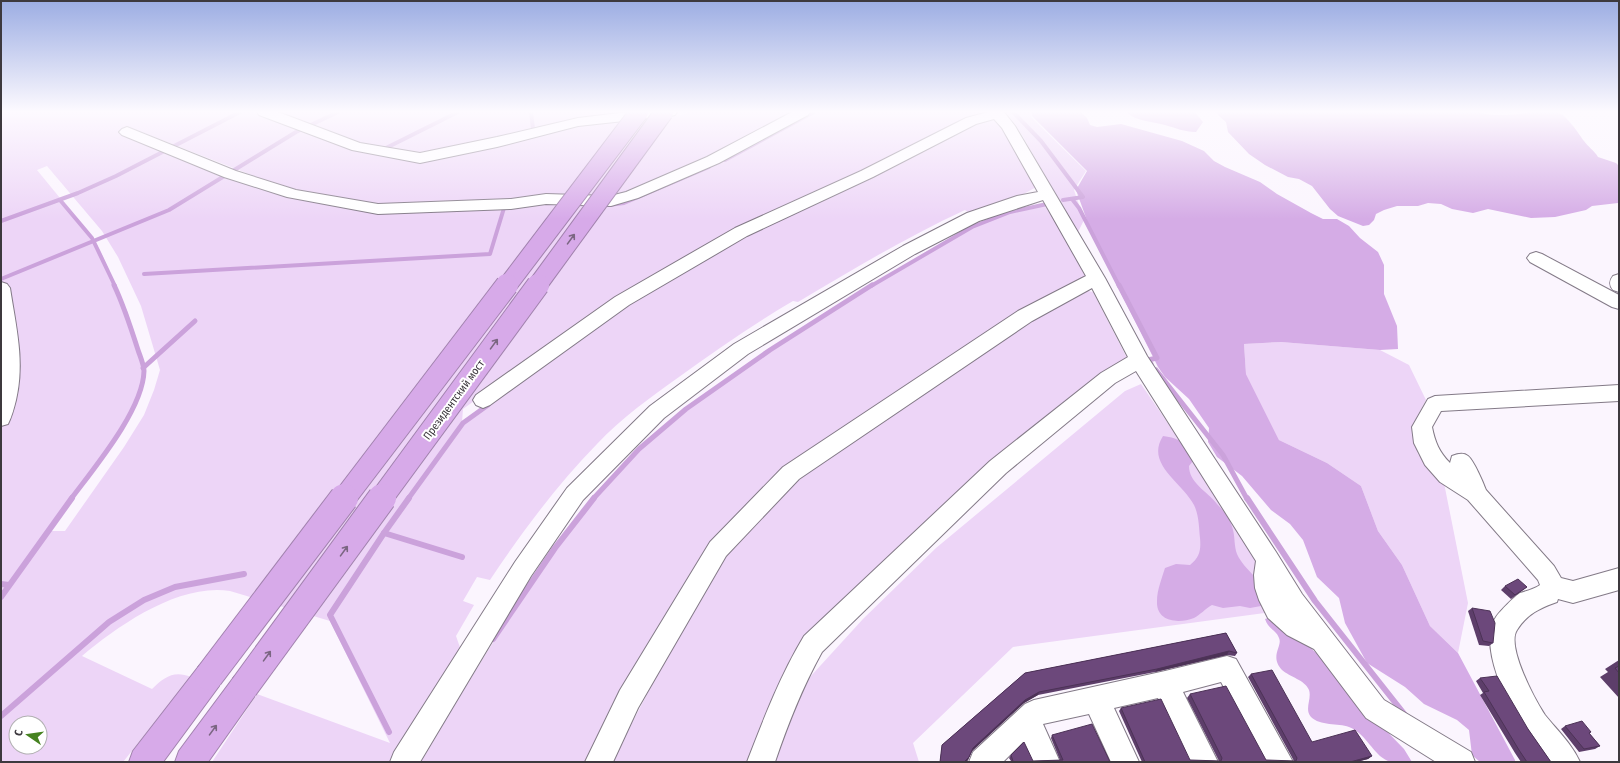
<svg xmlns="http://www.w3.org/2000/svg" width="1620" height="763" font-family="'Fira Sans Condensed',sans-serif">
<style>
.green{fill:#edd5f7;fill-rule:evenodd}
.forest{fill:#d5ace6}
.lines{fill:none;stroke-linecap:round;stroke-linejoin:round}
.stream-far2{stroke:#cba2db;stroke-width:4}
.stream-far1{stroke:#cba2db;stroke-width:5}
.stream{stroke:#cba2db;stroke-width:6}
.minor-casing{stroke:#837a87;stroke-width:2}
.highway-casing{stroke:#a182ad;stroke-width:2}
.minor{fill:#fff;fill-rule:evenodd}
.highway{fill:#d7aae9;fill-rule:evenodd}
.highway-bridge-far2-casing{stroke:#a182ad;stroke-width:20;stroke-linecap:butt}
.highway-bridge-far1-casing{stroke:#a182ad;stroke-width:24;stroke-linecap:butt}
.highway-bridge-casing{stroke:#a182ad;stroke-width:30;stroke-linecap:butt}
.highway-bridge-far2{stroke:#d7aae9;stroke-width:18}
.highway-bridge-far1{stroke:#d7aae9;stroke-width:22}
.highway-bridge{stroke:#d7aae9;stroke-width:28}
.wall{fill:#5d3e6a}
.shaded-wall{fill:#4c3256}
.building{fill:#6c487b;stroke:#4c3256}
.oneway{stroke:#7b6682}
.labels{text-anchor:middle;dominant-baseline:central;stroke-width:4;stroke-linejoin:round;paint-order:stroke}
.street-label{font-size:11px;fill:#3d393e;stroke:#fff}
</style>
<rect width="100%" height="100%" fill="#fbf5fe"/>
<g class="green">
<path d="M1,112H252L334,144L356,151L420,162L456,156L586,124L682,115L690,112H796L712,157L624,193L597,197L553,195L513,200L398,204L369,203L304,192L288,187L259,178L131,128L121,134L224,176L263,188L309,200L389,211L515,207L551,203L607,206L624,202L643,195L721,161L813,112H988L982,116L958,124L871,168L780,209L690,255L615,299L463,409L462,422L602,319L644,292L698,260L766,224L874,175L945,139L944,138C961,129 980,117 1000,120L1038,186L1022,195L969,213L965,210C907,237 853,269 798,302L793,301C754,324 716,350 679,377C651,397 621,418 597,444C557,485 522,532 490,580L477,577L463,601L474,605L456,636L463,656L401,762H212L257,694L390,743L330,621L230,591C179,583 119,625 82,656L152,689C164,677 174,670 191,677L123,762H1ZM47,166L102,231L118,257L141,306L160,370L154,390L144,415L124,447L65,531H50L112,446L131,414L141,392L145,370L128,313L100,250L92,237L37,170ZM16,723H40V747H16Z"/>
<path d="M277,112H639L420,155L360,144Z"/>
<path d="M1004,112H1029L1031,117L1086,171L1074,190L1084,220L1077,234L1022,135Z"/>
<path d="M1047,204L1085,276L735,520L594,762H421C467,684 512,607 567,535C586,510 605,484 628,462C666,424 711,392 755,361C827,312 902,268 978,225L1000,216Z"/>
<path d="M1083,290L1093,292L1127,358L1058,406L948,502L848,595L751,762H613L630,727L688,615L721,561L773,503L807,473L1048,309Z"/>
<path d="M1281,342L1380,350L1409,365L1426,400L1412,426L1418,454L1443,478L1468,603L1458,653L1430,626L1402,565L1378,531L1361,486L1327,463L1279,440L1246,374L1244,344Z"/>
<path d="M1141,384L1295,609L1013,647L913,743L919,762H774L787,723L810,677L863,619L936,548L1125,391Z"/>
</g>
<g class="forest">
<path d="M1031,112H1081L1087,118L1090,125L1097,127L1121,124L1182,141L1204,151L1214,161L1225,167L1260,182L1277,194L1311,213L1323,219H1337L1349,226L1360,238L1378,252L1384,265V294L1397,326L1398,349L1380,350L1281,342L1244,344L1246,374L1279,440L1327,463L1361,486L1378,531L1402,565L1430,626L1458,653L1515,760V762H1480L1472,755L1469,730L1457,720L1424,704L1405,687L1367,663L1345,623L1339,598L1317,577L1303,540L1290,524L1271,510L1242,476L1217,457L1208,442L1209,428L1189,399L1165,377L1158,367L1093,237L1076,190L1087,171L1032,116Z"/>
<path d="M1126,112H1195L1203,122L1196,132C1184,132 1176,128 1165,125C1151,121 1138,122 1126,112Z"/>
<path d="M1217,112H1479C1500,119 1520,112 1542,112C1547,112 1553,111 1557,112C1567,115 1578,133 1584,141C1588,147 1594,150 1598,157L1616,163L1619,166V201L1618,203L1592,206L1586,210L1555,217L1531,218L1488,209L1473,213L1452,209L1441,204L1428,203L1418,206H1397L1384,210L1376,214L1374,220L1369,225L1363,226L1338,216L1330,209L1312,186L1299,179L1288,177L1265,165L1249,154L1228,132L1226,122L1218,115Z"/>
<path d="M1163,436C1180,438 1187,444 1196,457L1189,466C1189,483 1207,491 1217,504C1224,511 1231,520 1233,530C1235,537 1234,546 1237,554C1241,563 1247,568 1254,576C1260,583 1263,591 1265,600L1261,606L1250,608L1240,606L1223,608L1212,605C1205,609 1200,615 1194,618C1178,624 1156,622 1157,601C1157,590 1162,578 1165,568L1176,564L1190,565C1200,557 1201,550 1200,538C1199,528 1199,515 1194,505C1182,482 1145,464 1163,436Z"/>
<path d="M1268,618L1279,621L1328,663L1372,716L1404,749L1412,762C1405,762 1393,763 1388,761C1372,754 1368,735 1349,727C1338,723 1320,726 1311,717C1304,709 1312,699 1309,690C1305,680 1290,677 1282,670C1269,656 1283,646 1279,638C1276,630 1268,629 1265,619Z"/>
</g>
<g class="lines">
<g class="stream-far2">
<path d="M531,112L533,129"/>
<path d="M1013,112L1041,141L1083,197L1063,200"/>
<path d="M384,149L458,112"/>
<path d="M725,160L814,112"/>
<path d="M1072,199L1079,208L1119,286"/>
<path d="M60,200L92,238L115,286"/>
<path d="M600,206L624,203L709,167"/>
<path d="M1,221L78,193L116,176L240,112"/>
<path d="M144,274L490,254L504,208H508"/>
<path d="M1,279L169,210L296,132L338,112"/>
<path d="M871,286L972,227L1010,212L1047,204"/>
</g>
<g class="stream-far1">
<path d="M1119,285L1157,358L1148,360L1151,364"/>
<path d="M143,368L195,321"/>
<path d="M1156,370L1223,455L1247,499"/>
<path d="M71,499C94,468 143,410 144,371C144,365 140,356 138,350C131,328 124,306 114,285"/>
<path d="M408,499L463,423L488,405"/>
<path d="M593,499L639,449L686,409L770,350L872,285"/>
</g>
<g class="stream">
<path d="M1247,498L1315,601L1405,715"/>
<path d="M384,533L462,557"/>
<path d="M1,584L9,585"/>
<path d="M1,597L72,498"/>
<path d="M493,639L555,548L594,498"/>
<path d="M1,716L109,622L144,600L175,587L244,574"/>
<path d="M389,732L330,615L384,533L409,498"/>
</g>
<g class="minor-casing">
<g id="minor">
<path d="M257,112H278L360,143L420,153L497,137L578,118L628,112H677L675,115L670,116L578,126L497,147L420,163L352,150L259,115Z"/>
<path d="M792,112H810L808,115L719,163L638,198L611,206L546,204L511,209L378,214L287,197L224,177L122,135L119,132L122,129L127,127L132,129L236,171L296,190L378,204L511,199L546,194L610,196L626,192L707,157Z"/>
<path d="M988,112H1004L1015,126L1105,278L1147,356L1276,552L1302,594L1384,700L1471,752L1475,762H1436L1366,718L1314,649L1287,635L1268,618L1259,600L1255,588L1254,575L1256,561L1136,371L1115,383L1006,473L822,652C802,688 788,724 775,762H747C764,718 780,676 804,636L990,461L1101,373L1128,357L1092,288L1032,321L799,479L726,556L638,708L613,762H585L620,690L710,542L783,467L1018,311L1086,276L1043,200L979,221L915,254L748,354L664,418L583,500L531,576L420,762H390L394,752L515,562L567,488L650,406L734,344L903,246L967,213L1017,196L1038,192L1002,128L994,119L976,124L873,177L747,236L629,305L490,405L483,408L476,405L473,400L476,395L615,297L735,228L861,171L966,118Z"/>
<path d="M1536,252L1542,254L1619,295V309L1612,307L1530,262L1527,258L1530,254Z"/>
<path d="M1619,274V292L1613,290C1609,285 1609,281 1613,276Z"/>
<path d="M1,282L7,284L10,288C16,327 25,362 16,400C14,408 12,416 8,424L1,426Z"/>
<path d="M1619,385V401L1441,411L1432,427C1435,442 1439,452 1450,463L1452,456C1457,454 1463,452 1468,456C1474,461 1483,482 1486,490L1554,566L1561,578L1573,581L1619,568V590L1573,603L1558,599L1557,602C1540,608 1527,614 1517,630C1506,646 1535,700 1545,715C1557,730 1572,744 1580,762H1549C1541,752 1533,743 1526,733C1509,709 1477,645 1496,617C1500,611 1515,596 1520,593C1527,591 1534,589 1540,585L1538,580L1468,500L1440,482L1425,465L1414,443L1412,427L1428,399L1435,396Z"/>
<path d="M1227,656L1236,659L1293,762H1264L1221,682L1183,692L1218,762H1189L1158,698L1114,708L1139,762H1111L1089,714L1043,724L1060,762H1032L1023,742L1003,762H969L973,752L1025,704L1034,700L1165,671Z"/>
</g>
</g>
<g class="highway-casing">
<g id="highway">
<path d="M209,662L219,666L223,676L219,686L163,762H129L133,751L199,666Z"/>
<path d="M244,673L254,677L258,687L254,697L208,762H175L179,751L234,677Z"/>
</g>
</g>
<use href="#minor" class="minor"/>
<use href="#highway" class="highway"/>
<g class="highway-bridge-far2-casing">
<g id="highway-bridge-far2">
<path d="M507,286L639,112"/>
<path d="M537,286L664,112"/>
</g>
</g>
<g class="highway-bridge-far1-casing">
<g id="highway-bridge-far1">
<path d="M344,499L507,285"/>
<path d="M381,499L538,285"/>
</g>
</g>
<g class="highway-bridge-casing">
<g id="highway-bridge">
<path d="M209,676L344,498"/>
<path d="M244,687L382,498"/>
</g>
</g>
<use href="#highway-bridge-far2" class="highway-bridge-far2"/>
<use href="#highway-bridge-far1" class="highway-bridge-far1"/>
<use href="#highway-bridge" class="highway-bridge"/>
</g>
<g class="wall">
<path d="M1505,586L1527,587L1511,599L1501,590Z"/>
<path d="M1472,608L1493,643L1489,646L1479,645L1468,611Z"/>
<path d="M1226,633L1237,653L1235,656L1227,655L1155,672L1038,695L1024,703L972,751L968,760L966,762H940L942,745L1025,673Z"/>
<path d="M1619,660V698L1600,677L1608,672L1605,669Z"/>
<path d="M1251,674L1312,742L1372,756L1368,759L1356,762H1142L1119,711L1121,708L1190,760L1219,761L1187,698L1190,694L1266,760L1294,761L1248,677Z"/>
<path d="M1480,678L1528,729L1551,762H1521L1515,753L1480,695L1483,693L1476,681Z"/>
<path d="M1565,726L1591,732L1589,733L1600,746L1595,749L1579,752L1561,729Z"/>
<path d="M1052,735L1110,762L1011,761L1009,758L1011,755L1033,761L1060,760L1051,738Z"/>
</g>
<g class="shaded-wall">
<path d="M1229,651L1227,655L1155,672L1157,669Z"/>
<path d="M1039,692L1038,695L1024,703L972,751L968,760L966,762H964L973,748L1025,700Z"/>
<path d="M1372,756L1368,759L1356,762H1350Z"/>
</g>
<g class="building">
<path d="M1518,579L1527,587L1515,595L1505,586Z"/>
<path d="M1472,608L1490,611L1495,623L1493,643L1483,641Z"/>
<path d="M1226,633L1237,653L1229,651L1157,669L1039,692L1025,700L973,748L969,757L964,762H940L942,745L1025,673Z"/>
<path d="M1619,666V673L1615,668Z"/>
<path d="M1272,670L1312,742L1355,730L1372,756L1350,762H1145L1121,708L1161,699L1190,760L1221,761L1222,758L1190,694L1226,686L1266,760L1296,761L1297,758L1251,674Z"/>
<path d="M1497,676L1528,729L1551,762H1527L1519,750L1484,692L1489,691L1480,678Z"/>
<path d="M1582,721L1591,732L1589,733L1600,746L1584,749L1565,726Z"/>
<path d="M1092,724L1110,762H1008L1013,761L1011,755L1024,742L1033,761L1063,760L1052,735Z"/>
</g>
<defs><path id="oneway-shaft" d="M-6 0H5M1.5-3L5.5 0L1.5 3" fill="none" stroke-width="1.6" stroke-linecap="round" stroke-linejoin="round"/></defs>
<g class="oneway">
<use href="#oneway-shaft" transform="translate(571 239) rotate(-54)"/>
<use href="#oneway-shaft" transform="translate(494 344) rotate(-54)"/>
<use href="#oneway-shaft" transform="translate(344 551) rotate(-54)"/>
<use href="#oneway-shaft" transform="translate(267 656) rotate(-54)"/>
<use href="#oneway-shaft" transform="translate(213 730) rotate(-54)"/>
</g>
<linearGradient id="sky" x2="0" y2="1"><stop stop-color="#9cade3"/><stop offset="0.51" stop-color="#fdfaff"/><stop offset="1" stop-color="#fdfaff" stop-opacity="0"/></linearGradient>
<rect width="1620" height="219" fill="url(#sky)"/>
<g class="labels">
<g class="street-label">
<text transform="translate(454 400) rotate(-54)">Президентский мост</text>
</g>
</g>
<rect width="1620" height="763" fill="none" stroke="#3d393e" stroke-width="4"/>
<g transform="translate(28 735) rotate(283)"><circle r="19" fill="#ffffff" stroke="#b1b0b2"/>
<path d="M0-3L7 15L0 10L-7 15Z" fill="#468220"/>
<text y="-6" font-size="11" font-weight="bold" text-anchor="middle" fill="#3d393e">С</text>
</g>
</svg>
